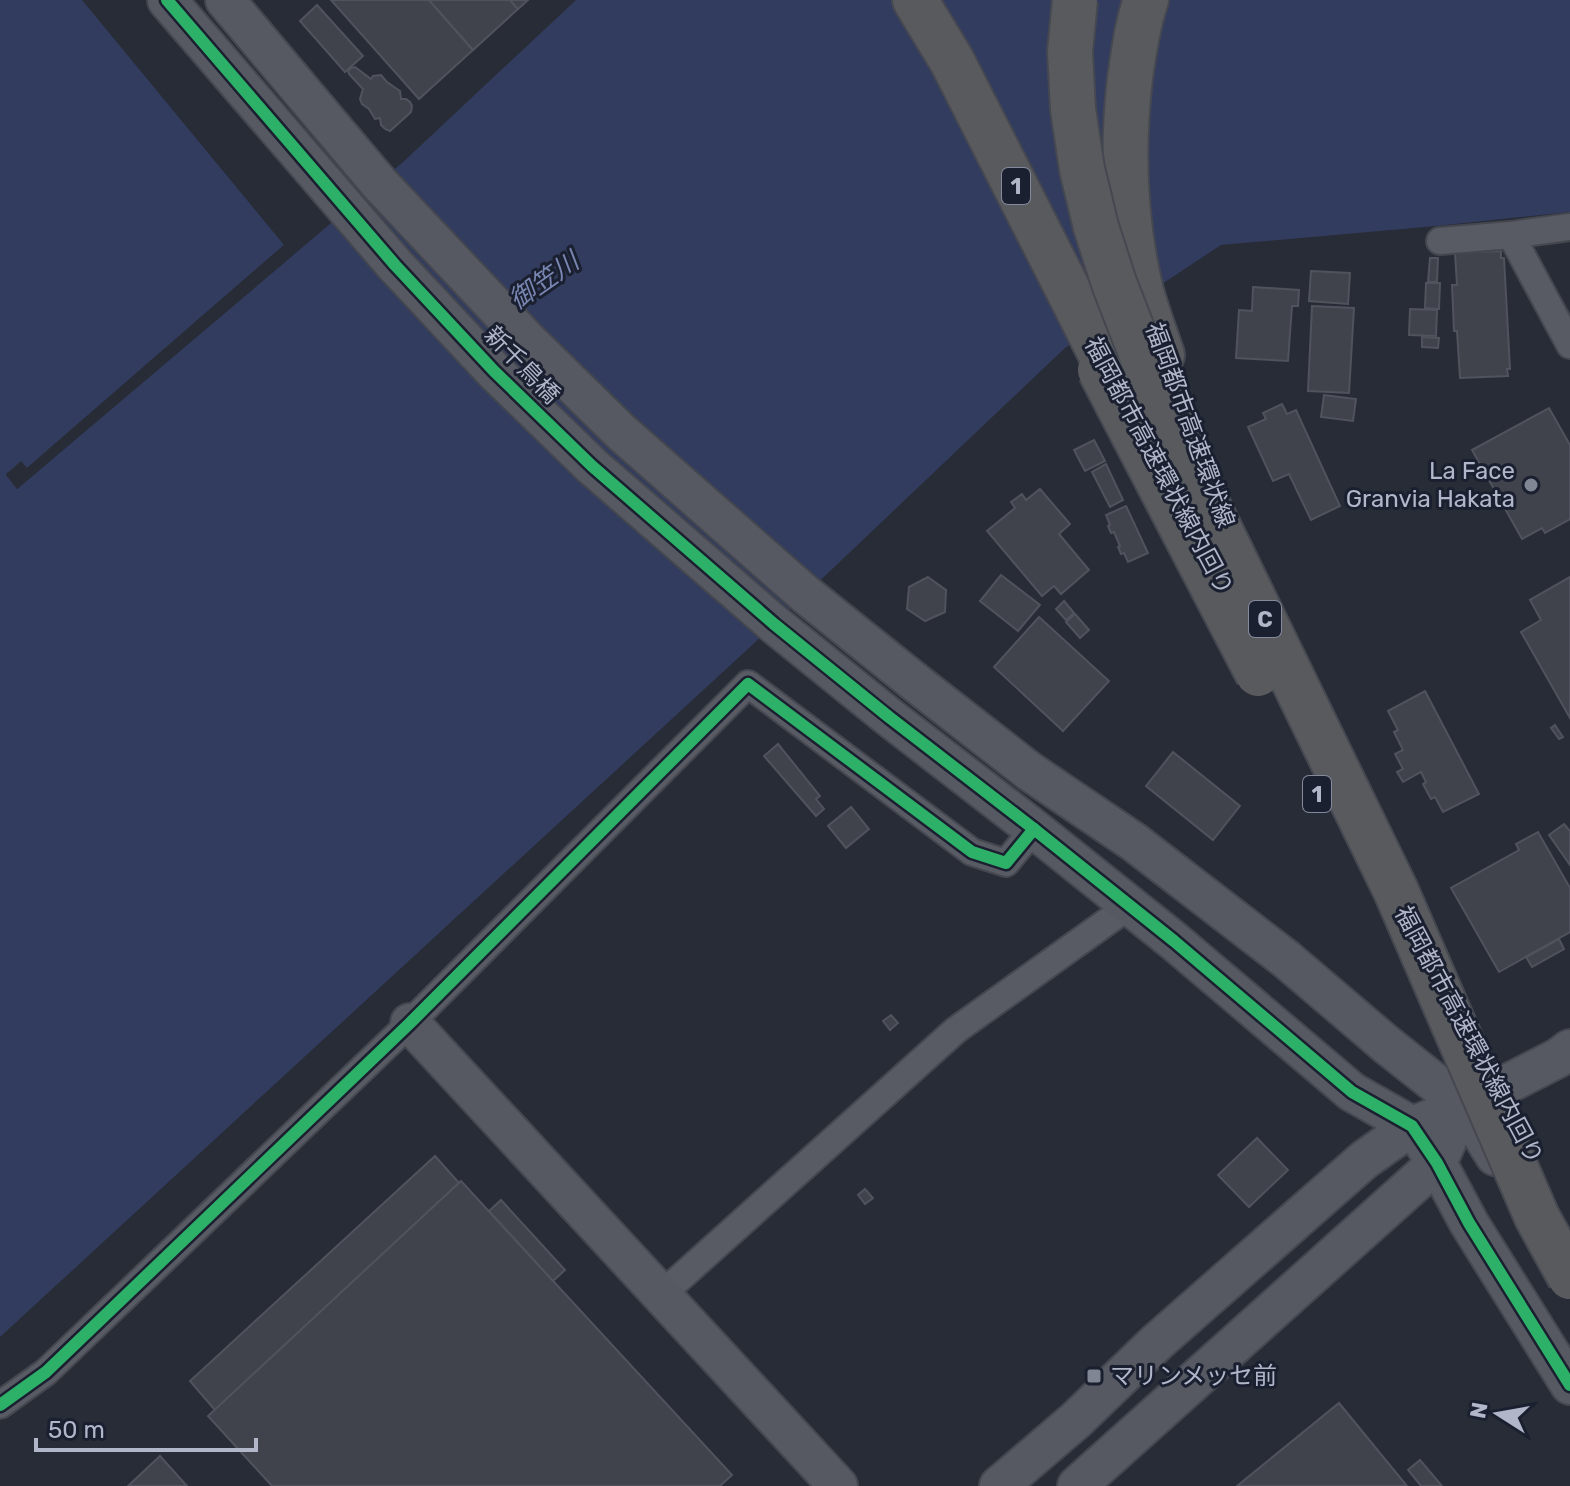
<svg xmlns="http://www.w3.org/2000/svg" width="1570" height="1486" font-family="Rubik,'Noto Sans JP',sans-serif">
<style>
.water{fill:#323c5e}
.pier{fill:#282c36}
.building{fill:#40424c;stroke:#50535e;stroke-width:2}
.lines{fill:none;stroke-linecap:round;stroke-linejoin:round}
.street-casing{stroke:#44474f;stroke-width:30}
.secondary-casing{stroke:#44474f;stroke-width:42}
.highway-casing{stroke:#454851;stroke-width:48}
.street{stroke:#585a64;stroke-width:26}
.secondary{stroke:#575962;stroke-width:38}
.highway{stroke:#585a5e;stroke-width:44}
.highway-bridge-casing{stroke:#454851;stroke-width:48;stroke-linecap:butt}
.highway-bridge{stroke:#585a5e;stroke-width:44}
.cycleway-casing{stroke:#1b2031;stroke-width:17}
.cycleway{stroke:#2db169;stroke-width:12}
.poi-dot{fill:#818695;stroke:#1b2031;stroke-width:3}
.labels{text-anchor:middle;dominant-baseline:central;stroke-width:6;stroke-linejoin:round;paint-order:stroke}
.shield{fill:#1b2031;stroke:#84899b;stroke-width:2}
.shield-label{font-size:22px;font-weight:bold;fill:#b1b6c8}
.street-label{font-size:24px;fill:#b1b6c8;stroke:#1b2031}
.poi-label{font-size:24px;fill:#b1b6c8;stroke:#1b2031;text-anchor:end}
.water-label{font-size:26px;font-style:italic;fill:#7886b1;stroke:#1b2031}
</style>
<rect width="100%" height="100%" fill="#282c36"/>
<path class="water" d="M0,0H82L284,245L27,468L21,462L6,474L17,489L402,163L576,0H1570V212L1436,226L1221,245L1065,348L749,648L0,1337Z"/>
<path class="pier" d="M284,245L286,248L29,471L25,472L21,467L11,475L17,483L264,274L291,252L294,254L17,489L6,475L21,461L27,468Z"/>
<g class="building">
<path d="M331,0H429L473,50L419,99Z"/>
<path d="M429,0H510L518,9L473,50Z"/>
<path d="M510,0H528L518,9Z"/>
<path d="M317,5L363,56L345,72L300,21Z"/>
<path d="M355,67L371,79L373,76L381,75L387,82L400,91L401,99H406L410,102L412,106L411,112L390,131L385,129L381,125L380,118L375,119L369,109L362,104L360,99L363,89L349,74L348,71L351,68Z"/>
<path d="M1501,251V258H1504L1510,369H1507L1508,376L1460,378L1457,331H1454L1452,285H1457L1455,253Z"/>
<path d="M1430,258H1438L1437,282H1428Z"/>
<path d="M1311,271L1350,273L1348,304L1309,301Z"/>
<path d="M1426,283H1440L1439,309L1425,308Z"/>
<path d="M1253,287L1299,290L1298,306H1292L1288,361L1236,358L1239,310L1252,311Z"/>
<path d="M1312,306L1354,308L1349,393L1308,391Z"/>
<path d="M1410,309L1437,310L1436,336L1409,335Z"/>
<path d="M1422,337L1439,338L1438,348L1422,347Z"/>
<path d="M1324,395L1356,399L1353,421L1321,417Z"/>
<path d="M1282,404L1287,414L1296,410L1340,506L1311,520L1289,474L1273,481L1248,427L1266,419L1263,413Z"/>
<path d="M1549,408L1570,445V519L1545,533L1542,528L1522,539L1472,450Z"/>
<path d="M1094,440L1105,461L1085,471L1074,450Z"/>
<path d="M1106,464L1123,500L1110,507L1092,472Z"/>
<path d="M1040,489L1070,524L1059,534L1089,570L1061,594L1054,586L1042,596L987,531L1015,508L1011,502L1022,494L1026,500Z"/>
<path d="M1126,506L1148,553L1128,562L1124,553L1121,554L1118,547L1120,546L1114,532L1111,533L1108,526L1110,525L1106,515Z"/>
<path d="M1001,575L1040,605L1018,631L980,601Z"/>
<path d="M928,577L946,590L945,612L925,621L907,609L909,587Z"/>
<path d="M1570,577V718L1521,632L1541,620L1530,600Z"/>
<path d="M1064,601L1074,613L1066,620L1056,609Z"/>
<path d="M1075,614L1089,630L1080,638L1066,622Z"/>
<path d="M1039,617L1109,681L1063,731L994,667Z"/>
<path d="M1425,691L1479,794L1443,812L1435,797L1431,799L1423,784L1426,782L1421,772L1403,782L1397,772L1403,769L1395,754L1403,750L1394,732L1398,730L1388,711Z"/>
<path d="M1555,725L1563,737L1559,739L1551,728Z"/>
<path d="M778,744L820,796L816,799L824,809L816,816L764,756Z"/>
<path d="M1173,752L1240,806L1213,840L1146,786Z"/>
<path d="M851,807L869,829L846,848L828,826Z"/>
<path d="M1564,824L1570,831V865L1549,835Z"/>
<path d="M1538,832L1570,888V932L1499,972L1451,888L1519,850L1516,844Z"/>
<path d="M1559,939L1564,949L1532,967L1526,957Z"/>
<path d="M891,1015L898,1023L890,1030L883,1021Z"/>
<path d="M1257,1138L1288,1170L1249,1207L1218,1175Z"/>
<path d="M435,1156L459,1183L215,1410L190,1381Z"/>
<path d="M461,1181L732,1475L720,1486H272L208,1416Z"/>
<path d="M865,1189L873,1198L865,1204L858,1195Z"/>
<path d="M501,1200L565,1270L553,1281L489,1211Z"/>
<path d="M1339,1403L1407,1486H1237Z"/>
<path d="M160,1456L187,1486H128Z"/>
<path d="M1420,1460L1442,1486H1421L1408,1470Z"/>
</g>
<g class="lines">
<g class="street-casing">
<g id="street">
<path d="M1511,235L1570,345"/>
<path d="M1440,241L1511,235L1570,227"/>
<path d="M661,1295L956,1030L1129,906"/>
<path d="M0,1405L46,1372L410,1023L748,684L972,852L1006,863L1034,829"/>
</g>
</g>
<g class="secondary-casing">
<g id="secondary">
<path d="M167,0L395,265L494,371L592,466L774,624L889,717L1034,829L1174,941L1352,1092L1412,1126L1437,1163L1469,1223L1570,1385"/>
<path d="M225,0L379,183L526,339L621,432L805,594L916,683L1029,771L1134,842L1286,959L1387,1045L1464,1106L1495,1156"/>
<path d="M410,1023L838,1486"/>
<path d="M999,1486L1076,1420L1156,1343L1364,1160L1412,1126L1464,1106L1558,1058L1570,1049"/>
<path d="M1077,1486L1437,1163L1447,1141"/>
</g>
</g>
<g class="highway-casing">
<g id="highway">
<path d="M915,0L952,61L1125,402"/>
<path d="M1146,0C1137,25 1134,52 1130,78C1122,149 1124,221 1141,291C1147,313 1155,334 1162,355"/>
</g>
</g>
<use href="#street" class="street"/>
<use href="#secondary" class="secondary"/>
<use href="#highway" class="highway"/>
<g class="highway-bridge-casing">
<g id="highway-bridge">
<path d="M1075,0L1070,52L1073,109L1082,169L1096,227L1114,283L1143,358L1201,491L1396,891L1537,1217L1570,1277"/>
<path d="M1100,370L1258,674"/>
</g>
</g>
<use href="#highway-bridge" class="highway-bridge"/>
<g class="cycleway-casing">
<g id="cycleway">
<path d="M167,0L395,265L494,371L592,466L774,624L889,717L1034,829L1174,941L1352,1092L1412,1126L1437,1163L1469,1223L1570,1385"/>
<path d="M0,1405L46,1372L410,1023L748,684L972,852L1006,863L1034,829"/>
</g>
</g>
<use href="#cycleway" class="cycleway"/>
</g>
<g class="poi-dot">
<circle cx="1531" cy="485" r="8"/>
<rect x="1086" y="1368" width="16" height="16" rx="4"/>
</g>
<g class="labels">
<g class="shield">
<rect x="1002" y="168" width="28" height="36" rx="6"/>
<rect x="1249" y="601" width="32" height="36" rx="6"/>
<rect x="1303" y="776" width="28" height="36" rx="6"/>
</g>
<g class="shield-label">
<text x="1016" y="186">1</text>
<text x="1265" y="619">C</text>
<text x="1317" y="794">1</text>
</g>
<g class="street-label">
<text transform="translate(522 365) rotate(46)">新千鳥橋</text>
<text transform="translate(1190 425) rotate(70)">福岡都市高速環状線</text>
<text transform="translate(1159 466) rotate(62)">福岡都市高速環状線内回り</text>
<text transform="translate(1469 1035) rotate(62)">福岡都市高速環状線内回り</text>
</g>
<g class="poi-label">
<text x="1515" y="471">La Face<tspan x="1515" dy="28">Granvia Hakata</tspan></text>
<text x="1110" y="1376" text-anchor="start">マリンメッセ前</text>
</g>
<g class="water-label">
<text transform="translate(544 281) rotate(-35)">御笠川</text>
</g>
</g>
<g transform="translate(1498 1414) rotate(281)" stroke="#1b2031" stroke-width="6" paint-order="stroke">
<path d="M0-6L14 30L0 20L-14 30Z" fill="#b1b6c8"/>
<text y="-12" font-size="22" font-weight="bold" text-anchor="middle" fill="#b1b6c8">N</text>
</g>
<path d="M36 1438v12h220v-12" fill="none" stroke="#b1b6c8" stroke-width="4"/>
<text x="48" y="1438" font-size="24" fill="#b1b6c8" stroke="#1b2031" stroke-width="6" paint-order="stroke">50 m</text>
</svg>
